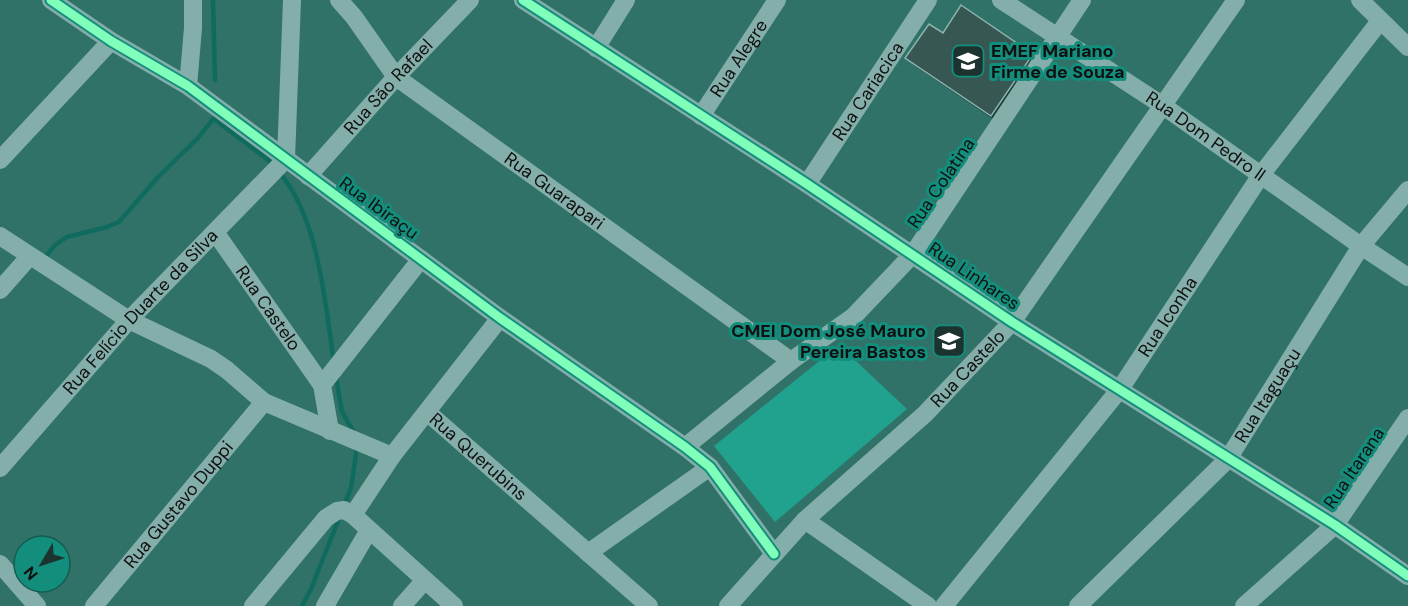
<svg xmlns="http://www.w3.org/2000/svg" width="1408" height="606" font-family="'DM Sans',sans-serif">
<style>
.green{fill:#21a28e}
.shadow{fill:#0007}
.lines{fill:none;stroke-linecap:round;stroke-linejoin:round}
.stream{stroke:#106b5f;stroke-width:4.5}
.building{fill:#375752;stroke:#8cb4ae;stroke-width:1.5}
.minor{stroke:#84aea9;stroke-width:18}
.cycleway-casing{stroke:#148e7c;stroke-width:13}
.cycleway{stroke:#80ffba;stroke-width:9}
.labels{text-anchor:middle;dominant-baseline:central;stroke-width:6;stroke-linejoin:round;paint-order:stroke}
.poi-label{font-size:18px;font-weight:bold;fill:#111;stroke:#148e7c;text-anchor:start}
.street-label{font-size:18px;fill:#111;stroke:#148e7c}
</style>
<rect width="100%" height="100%" fill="#307268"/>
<path class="green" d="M839,345L907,409L775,522L714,446Z"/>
<path class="shadow" d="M943,35L1032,55L1040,63L999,123L915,66L907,58Z"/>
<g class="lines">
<g class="stream">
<path d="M213,0L215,80"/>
<path d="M214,119L267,159L273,165"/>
<path d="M279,172C319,218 325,303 334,363"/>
<path d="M43,260L55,245L67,237L107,227L119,222L158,177L197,139L215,117"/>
<path d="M336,377L342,412L356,436"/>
<path d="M344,506L351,488L357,447"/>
<path d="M302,606L311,589L340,516"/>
</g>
</g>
<path class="building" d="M961,5L1033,54L991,116L905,58L929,24L943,33Z"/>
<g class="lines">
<g class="minor">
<path d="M51,0L111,41L188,86L500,318L685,447L710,467L774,554"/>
<path id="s1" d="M339,0L354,17L396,77L791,361"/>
<path d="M523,0L807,184L1012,322L1335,525L1408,576"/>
<path id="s2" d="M1001,0L1162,105L1361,246L1408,277"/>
<path d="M1360,0L1408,47"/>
<path d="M596,48L626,0"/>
<path d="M188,86L193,28V0"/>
<path id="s3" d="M701,116L777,0"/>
<path d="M0,160L111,41"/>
<path id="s4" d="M308,176L396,77L470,0"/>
<path id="s5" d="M807,184L928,0"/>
<path id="s6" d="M215,232L322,385"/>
<path d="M0,236L129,320L211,359L227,370L264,402L392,456"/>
<path d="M0,290L29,257"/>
<path id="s7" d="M427,412L649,606"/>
<path d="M330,431L322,385L421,259"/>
<path d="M685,447L791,361L854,316L913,254L1082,0"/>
<path id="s8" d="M0,468L129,320L286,159L292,0"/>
<path d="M353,515L392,456L500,318"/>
<path d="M805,520L928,606"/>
<path d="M588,553L710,467"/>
<path d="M0,564L37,606"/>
<path id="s9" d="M94,606L264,402"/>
<path d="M253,606L326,518L337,511L344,510L353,515L454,606"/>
<path d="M325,606L369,530"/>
<path d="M402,606L425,580"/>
<path id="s10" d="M728,606L805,520L925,414L1012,322L1236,0"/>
<path id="s11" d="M944,606L1120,389L1261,175L1380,21"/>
<path id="s12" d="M1078,606L1228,459L1361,246L1408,190"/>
<path d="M1244,606L1335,525L1408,418"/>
</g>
<g class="cycleway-casing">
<g id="cycleway">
<path d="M51,0L111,41L188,86L500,318L685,447L710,467L774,554"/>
<path d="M523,0L807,184L1012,322L1335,525L1408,576"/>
</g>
</g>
<use href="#cycleway" class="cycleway"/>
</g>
<defs>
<g id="school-square" transform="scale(1.725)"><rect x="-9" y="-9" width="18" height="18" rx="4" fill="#1c332f" stroke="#148e7c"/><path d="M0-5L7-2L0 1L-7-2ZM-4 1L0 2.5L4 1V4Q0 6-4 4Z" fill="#fff"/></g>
</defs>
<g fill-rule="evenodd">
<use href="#school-square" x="968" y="61"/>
<use href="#school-square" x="949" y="341"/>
</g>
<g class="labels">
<g class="poi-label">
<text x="991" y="51">EMEF Mariano<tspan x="991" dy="21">Firme de Souza</tspan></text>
<text x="926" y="331" text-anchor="end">CMEI Dom José Mauro<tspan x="926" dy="21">Pereira Bastos</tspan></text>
</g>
<g class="street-label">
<text stroke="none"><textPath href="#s3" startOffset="69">Rua Alegre</textPath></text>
<text stroke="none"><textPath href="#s4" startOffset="120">Rua São Rafael</textPath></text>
<text stroke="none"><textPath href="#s5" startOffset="111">Rua Cariacica</textPath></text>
<text stroke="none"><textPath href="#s2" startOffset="246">Rua Dom Pedro II</textPath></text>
<text transform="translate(941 183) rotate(-56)">Rua Colatina</text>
<text stroke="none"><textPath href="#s1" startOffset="291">Rua Guarapari</textPath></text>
<text transform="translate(379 208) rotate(36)">Rua Ibiraçu</text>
<text transform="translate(974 276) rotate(34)">Rua Linhares</text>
<text stroke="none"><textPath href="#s6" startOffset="93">Rua Castelo</textPath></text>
<text stroke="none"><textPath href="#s8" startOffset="210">Rua Felício Duarte da Silva</textPath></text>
<text stroke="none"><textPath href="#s11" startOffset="366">Rua Iconha</textPath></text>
<text stroke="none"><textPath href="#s10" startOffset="338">Rua Castelo</textPath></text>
<text stroke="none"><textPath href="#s12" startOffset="285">Rua Itaguaçu</textPath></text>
<text stroke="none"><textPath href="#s7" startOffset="68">Rua Querubins</textPath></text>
<text transform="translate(1354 468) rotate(-56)">Rua Itarana</text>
<text stroke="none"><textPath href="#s9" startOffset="132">Rua Gustavo Duppi</textPath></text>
</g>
</g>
<g transform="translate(42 564) rotate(231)"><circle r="28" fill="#148e7c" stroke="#135c51" stroke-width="1.5"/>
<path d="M0-4.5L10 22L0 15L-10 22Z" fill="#1c332f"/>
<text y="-9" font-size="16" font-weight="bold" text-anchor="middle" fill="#111111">N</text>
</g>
</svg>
